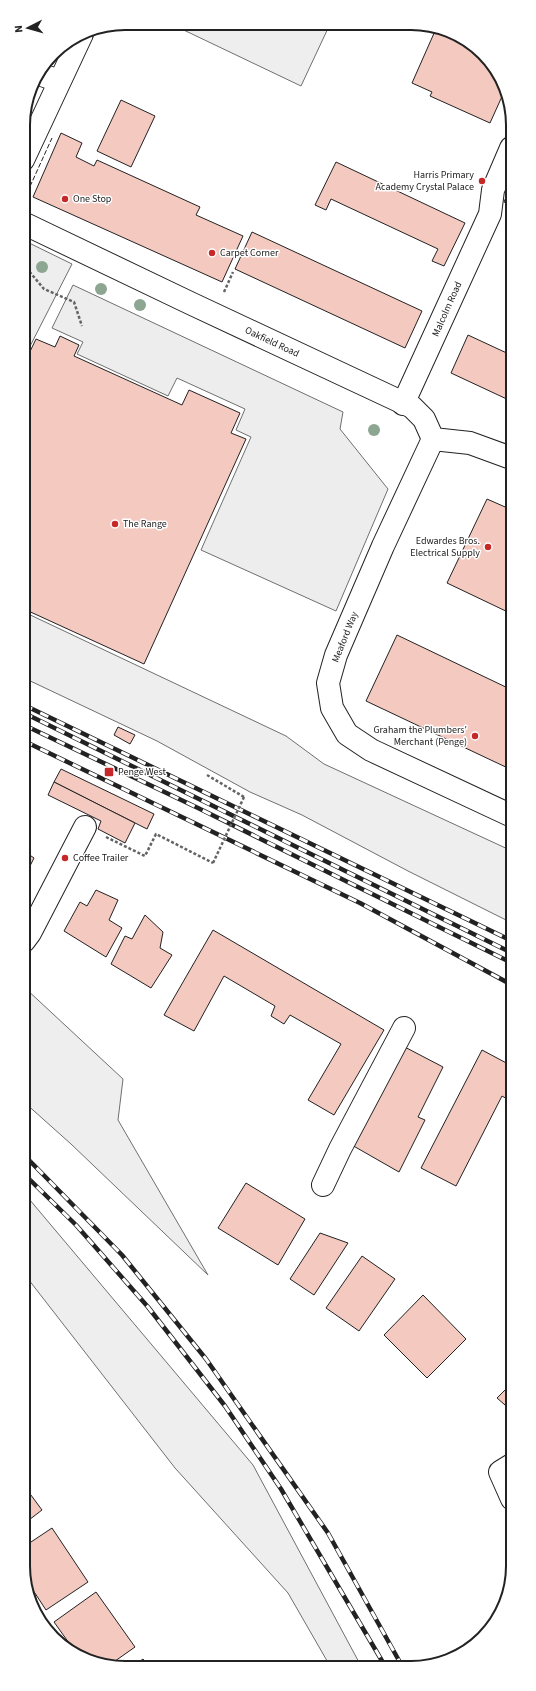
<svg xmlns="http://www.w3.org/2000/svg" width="536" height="1691" font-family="'Source Sans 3',sans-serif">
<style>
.green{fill:#eee;stroke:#6f6f6f}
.parking{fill:#ededed;stroke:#6f6f6f}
.building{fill:#f3c9c0;stroke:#222}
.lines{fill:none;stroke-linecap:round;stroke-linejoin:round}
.minor-casing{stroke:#222;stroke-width:24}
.major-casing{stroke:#222;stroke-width:24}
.path{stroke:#646464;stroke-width:2.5;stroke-dasharray:3 2;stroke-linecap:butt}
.minor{stroke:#fff;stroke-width:22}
.major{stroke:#fff;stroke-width:22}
.rail-casing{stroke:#222;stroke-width:4.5}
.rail{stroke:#fff;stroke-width:3;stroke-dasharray:9;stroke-linecap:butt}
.path-bridge{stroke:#646464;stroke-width:2.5;stroke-dasharray:3 2;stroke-linecap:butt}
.fence{stroke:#222;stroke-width:1;stroke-dasharray:5 2;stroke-linecap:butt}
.tree{fill:#8da692}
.poi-dot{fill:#c62828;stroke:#fff;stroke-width:1.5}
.labels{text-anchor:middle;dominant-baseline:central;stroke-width:3;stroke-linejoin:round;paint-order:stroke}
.poi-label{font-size:10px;fill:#222;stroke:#fff;text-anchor:start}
.street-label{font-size:10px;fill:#222;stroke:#fff}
.rim{fill:none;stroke:#222;stroke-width:2}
</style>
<rect width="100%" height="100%" fill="#fff"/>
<g class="green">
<path d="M169,23L330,24L301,86Z"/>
<path d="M23,240L72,264L23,360Z"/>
<path d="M24,612L286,736L324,764L512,851V923L408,871L302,815L250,792L157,741L24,678Z"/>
<path d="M24,987L123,1079L118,1120L208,1275L71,1144L24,1102Z"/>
<path d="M24,1193L253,1465L361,1666H330L288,1593L175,1468L25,1275Z"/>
</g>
<path class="parking" d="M73,285L343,412L340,429L388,489L336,611L201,550L251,437L236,430L245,409L177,378L168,396L77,354L83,342L52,328Z"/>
<g class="building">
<path d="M435,31L456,40V39L483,53L504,92L490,123L430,96L432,92L412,83Z"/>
<path d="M121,100L155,116L131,167L97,151Z"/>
<path d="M61,133L82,143L76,157L94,166L97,160L200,207L196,215L243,236L222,282L33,197Z"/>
<path d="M336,162L465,223L444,266L432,261L438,249L331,199L326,210L315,205Z"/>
<path d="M511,185V205L504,202Z"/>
<path d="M252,232L422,311L405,348L235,269Z"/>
<path d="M511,287V302L506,299Z"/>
<path d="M468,335L511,355V401L451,373Z"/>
<path d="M60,336L79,345L74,356L182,405L189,390L240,413L231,433L246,439L144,664L24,609L23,366L36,339L55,347Z"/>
<path d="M487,499L512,510V614L447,583Z"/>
<path d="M397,635L512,690V770L366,701Z"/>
<path d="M118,727L135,735L130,744L114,735Z"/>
<path d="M61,769L154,814L147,829L54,782Z"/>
<path d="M54,782L135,823L125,843L98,829L101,821L48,795Z"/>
<path d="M24,851L34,858L24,878Z"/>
<path d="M96,890L118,900L109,920L122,928L106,957L64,931L80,902L87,906Z"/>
<path d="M145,915L163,932L160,948L172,955L151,988L111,964L125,936L132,939Z"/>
<path d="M213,930L384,1030L334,1115L308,1100L341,1044L290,1015L284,1024L271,1016L275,1006L224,976L194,1031L164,1015Z"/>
<path d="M399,1044L443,1067L418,1117L425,1120L399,1172L350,1144Z"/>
<path d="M482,1050L512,1066V1102L502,1096L456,1186L421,1168Z"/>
<path d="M246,1183L305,1219L278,1265L218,1228Z"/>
<path d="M320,1233L348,1243L314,1295L290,1279Z"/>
<path d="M362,1256L395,1279L359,1331L326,1308Z"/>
<path d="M423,1295L466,1339L427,1378L384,1335Z"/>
<path d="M513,1382V1412L497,1398Z"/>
<path d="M25,1487L42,1510L25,1523Z"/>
<path d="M52,1528L88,1582L46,1610L25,1578V1546Z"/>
<path d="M96,1592L135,1647L108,1666L74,1650L54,1622Z"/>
<path d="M143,1659L149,1666H133Z"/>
</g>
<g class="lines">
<g class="minor-casing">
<g id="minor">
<path d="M39,74L59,81"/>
<path d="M23,223L190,303L412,407L424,419L433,439L470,443L511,458"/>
<path d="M403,404L490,214L493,190L511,148"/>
<path d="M433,439L383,546L336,655L328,683L332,708L347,734L371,750L512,816"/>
<path d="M24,941L30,933L85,827"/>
<path d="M323,1185L340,1149L404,1028"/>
<path d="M512,1499L500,1472L513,1464"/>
</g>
</g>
<g class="major-casing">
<path id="major" d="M23,160L82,34"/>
</g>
<g class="path">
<path d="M23,264L44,289L74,302L82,326"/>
<path d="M224,292L233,272"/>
<path d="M207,775L244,797"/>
<path d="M106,837L145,856L156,834L213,863"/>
</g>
<use href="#minor" class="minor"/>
<use href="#major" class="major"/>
<g class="rail-casing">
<g id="rail">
<path d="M24,705L512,941"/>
<path d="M24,713L512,953"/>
<path d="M24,725L198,808L512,963"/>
<path d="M24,741L360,903L512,985"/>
<path d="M24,1155L122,1255L206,1359L328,1533L402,1666"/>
<path d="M24,1174L76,1225L148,1307L225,1406L281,1489L385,1666"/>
</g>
</g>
<use href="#rail" class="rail"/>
<path class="path-bridge" d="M213,863L244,797"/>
<path class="fence" d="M27,193L52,138"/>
</g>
<g class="tree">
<circle cx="42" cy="267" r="6"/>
<circle cx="101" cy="289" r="6"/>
<circle cx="140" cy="305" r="6"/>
<circle cx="374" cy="430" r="6"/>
</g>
<g class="poi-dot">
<circle cx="482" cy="181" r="4"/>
<circle cx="65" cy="199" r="4"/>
<circle cx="212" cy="253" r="4"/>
<circle cx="115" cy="524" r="4"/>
<circle cx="488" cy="547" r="4"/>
<circle cx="475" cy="736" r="4"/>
<rect x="104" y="767" width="10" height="10" rx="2"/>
<circle cx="65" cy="858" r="4"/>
</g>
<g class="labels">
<g class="poi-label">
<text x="474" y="175" text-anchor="end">Harris Primary<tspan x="474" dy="12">Academy Crystal Palace</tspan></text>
<text x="73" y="199">One Stop</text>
<text x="220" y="253">Carpet Corner</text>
<text x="123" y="524">The Range</text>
<text x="480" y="541" text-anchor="end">Edwardes Bros.<tspan x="480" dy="12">Electrical Supply</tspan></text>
<text x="467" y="730" text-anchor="end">Graham the Plumbers'<tspan x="467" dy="12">Merchant (Penge)</tspan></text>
<text x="118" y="772">Penge West</text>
<text x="73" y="858">Coffee Trailer</text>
</g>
<g class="street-label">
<text transform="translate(447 309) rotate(-66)">Malcolm Road</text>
<text transform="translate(272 342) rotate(25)">Oakfield Road</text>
<text transform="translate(345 637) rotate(-68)">Meaford Way</text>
</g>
</g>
<path d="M0 0H536V1691H0ZM125 30H411A95 95 0 0 1 506 125V1566A95 95 0 0 1 411 1661H125A95 95 0 0 1 30 1566V125A95 95 0 0 1 125 30Z" fill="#fff" fill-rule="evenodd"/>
<path class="rim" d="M125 30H411A95 95 0 0 1 506 125V1566A95 95 0 0 1 411 1661H125A95 95 0 0 1 30 1566V125A95 95 0 0 1 125 30Z"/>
<g transform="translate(28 28) rotate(264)" stroke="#ffffff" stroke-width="3" paint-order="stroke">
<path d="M0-3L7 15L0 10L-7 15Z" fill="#222222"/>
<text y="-6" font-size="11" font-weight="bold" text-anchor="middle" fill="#222222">N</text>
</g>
</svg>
